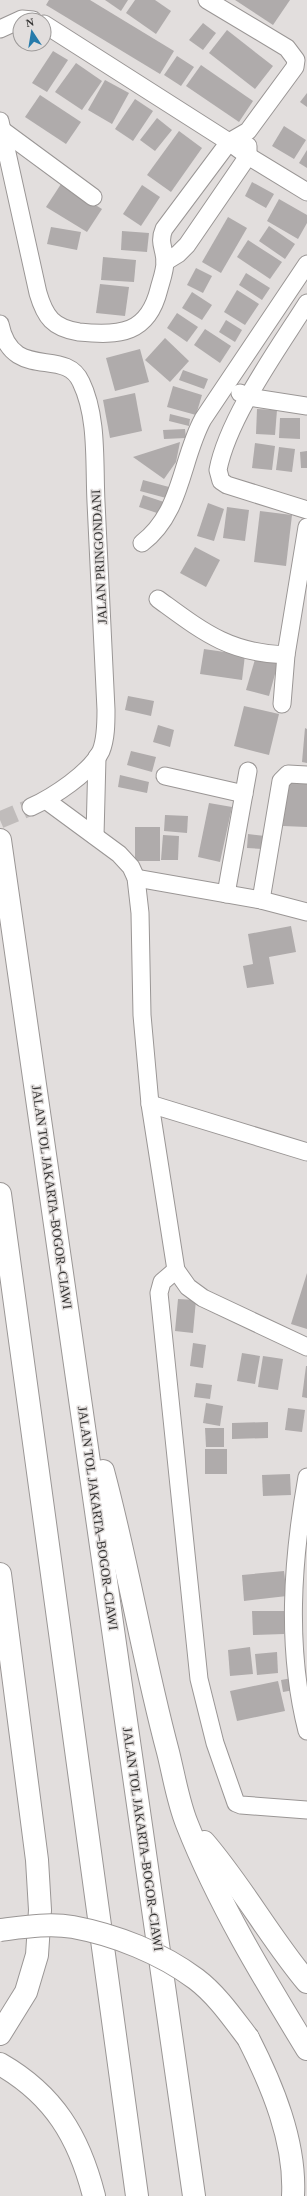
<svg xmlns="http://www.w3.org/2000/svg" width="307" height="2196" font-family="'Times New Roman',serif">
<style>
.building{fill:#afabab}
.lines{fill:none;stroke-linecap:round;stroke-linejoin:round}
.street-tunnel{stroke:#c0bcbb;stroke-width:17;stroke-dasharray:17 8;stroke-linecap:butt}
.street-casing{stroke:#9a9695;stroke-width:19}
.highway-casing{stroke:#9a9695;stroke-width:24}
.street{stroke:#fff;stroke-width:17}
.highway{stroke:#fff;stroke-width:22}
.highway-bridge-casing{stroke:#9a9695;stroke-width:24;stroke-linecap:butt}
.highway-bridge{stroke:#fff;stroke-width:22}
.labels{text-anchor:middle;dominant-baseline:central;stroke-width:3;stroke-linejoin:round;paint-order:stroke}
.street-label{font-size:13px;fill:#363534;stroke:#e2dedd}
</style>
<rect width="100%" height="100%" fill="#e2dedd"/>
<g class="building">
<path d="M49,0H90L174,51L160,74L46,5Z"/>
<path d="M105,0H128L121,11Z"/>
<path d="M135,0H155L171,11L156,34L126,13Z"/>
<path d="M235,0H290L273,25Z"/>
<path d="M203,23L216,33L203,50L189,40Z"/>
<path d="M227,30L273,66L255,89L209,53Z"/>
<path d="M53,51L68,60L47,92L32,83Z"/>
<path d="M177,56L194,67L181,86L164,75Z"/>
<path d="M76,63L102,81L82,110L55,92Z"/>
<path d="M201,65L253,101L239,122L186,86Z"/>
<path d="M105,80L129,93L112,124L88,110Z"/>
<path d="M307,93V107L300,102Z"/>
<path d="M40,95L81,122L66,144L25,117Z"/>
<path d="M135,99L153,111L133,141L115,129Z"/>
<path d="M157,118L172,130L155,151L140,140Z"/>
<path d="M284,126L306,140L294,159L272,146Z"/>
<path d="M179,131L202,148L171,192L147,175Z"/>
<path d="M307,150V168L299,163Z"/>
<path d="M252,182L274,194L266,208L245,196Z"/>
<path d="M61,184L102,209L87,232L46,207Z"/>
<path d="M142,185L160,197L141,226L123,214Z"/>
<path d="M279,199L307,215V223L298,239L267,221Z"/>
<path d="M228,217L247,228L221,273L202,262Z"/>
<path d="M269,226L295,244L285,259L259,241Z"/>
<path d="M51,227L81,232L77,250L47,244Z"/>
<path d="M122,231L149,233L147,252L121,250Z"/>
<path d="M248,240L282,262L270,279L237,257Z"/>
<path d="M103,257L136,260L134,282L101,280Z"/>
<path d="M196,268L212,276L203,293L187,285Z"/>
<path d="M246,273L270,288L262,300L239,285Z"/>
<path d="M100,284L129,287L125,316L96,313Z"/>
<path d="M237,290L259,304L245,325L224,312Z"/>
<path d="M192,292L212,305L202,320L182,308Z"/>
<path d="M177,313L198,327L187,342L167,328Z"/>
<path d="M226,320L242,330L235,342L219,332Z"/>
<path d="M205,329L231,346L220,363L194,345Z"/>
<path d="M165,338L189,361L170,382L145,360Z"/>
<path d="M140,349L149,382L115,391L106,358Z"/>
<path d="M183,370L208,379L204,389L179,380Z"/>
<path d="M173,386L202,395L196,415L167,407Z"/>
<path d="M135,393L142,431L110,438L103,400Z"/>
<path d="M257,409L277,410L275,435L256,434Z"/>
<path d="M170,414L190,419L189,426L169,421Z"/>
<path d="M280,418H300V439L279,438Z"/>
<path d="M185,429L186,438L164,439L163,430Z"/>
<path d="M180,442L176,462L164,479L133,457Z"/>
<path d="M255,443L275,446L272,470L252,468Z"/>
<path d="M279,447L295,449L292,472L276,470Z"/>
<path d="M307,451V468H301L300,452Z"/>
<path d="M143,480L169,487L166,498L140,491Z"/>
<path d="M143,495L167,503L163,515L139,507Z"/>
<path d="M208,503L224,509L214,541L197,536Z"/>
<path d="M227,507L249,510L245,541L223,538Z"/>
<path d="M260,511L292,515L286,566L254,562Z"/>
<path d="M195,547L220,560L206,587L180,573Z"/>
<path d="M204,649L245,655L242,680L200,674Z"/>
<path d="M256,656L278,663L269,696L246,690Z"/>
<path d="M128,696L154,701L151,716L125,710Z"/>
<path d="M244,706L279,714L269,755L234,746Z"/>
<path d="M158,725L174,730L170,747L153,742Z"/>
<path d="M305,728L307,729V763L302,762Z"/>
<path d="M131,751L156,757L152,772L127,765Z"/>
<path d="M120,775L149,782L147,793L118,787Z"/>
<path d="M286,775L307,776V827L283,826Z"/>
<path d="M209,803L232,807L220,862L198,857Z"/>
<path d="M165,815L188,816L187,833L164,831Z"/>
<rect x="135" y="827" width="25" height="34"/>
<path d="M248,834L265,836L263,849L247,848Z"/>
<path d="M163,835L179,836L178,860H161Z"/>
<path d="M291,926L296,952L269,957L274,984L247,988L243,966L253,964L248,934Z"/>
<path d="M307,1273V1329L291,1324Z"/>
<path d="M178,1299L196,1300L193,1333L175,1331Z"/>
<path d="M193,1343L206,1345L203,1368L190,1366Z"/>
<path d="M242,1353L260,1356L255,1384L237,1381Z"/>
<path d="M263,1356L283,1359L278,1390L258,1387Z"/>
<path d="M306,1366H307V1398L302,1397Z"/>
<path d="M196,1383L212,1385L210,1399L194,1397Z"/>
<path d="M206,1403L223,1406L220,1426L203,1423Z"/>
<path d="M288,1408L305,1410L302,1432L285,1430Z"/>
<path d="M268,1422V1438L232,1439V1423Z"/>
<path d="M205,1428H224V1447H206Z"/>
<rect x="205" y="1449" width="22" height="25"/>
<path d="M290,1474L291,1495L263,1496L262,1475Z"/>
<path d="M284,1571L287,1596L244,1601L242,1575Z"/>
<path d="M252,1611H284V1634L253,1635Z"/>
<path d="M250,1647L253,1674L230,1676L228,1650Z"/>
<path d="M277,1652L278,1673L257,1675L255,1654Z"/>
<path d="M292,1678L294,1690L283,1692L281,1680Z"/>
<path d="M278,1681L285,1711L237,1721L230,1691Z"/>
</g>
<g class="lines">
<path class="street-tunnel" d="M0,820L31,807"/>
<g class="street-casing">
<g id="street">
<path d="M44,24L229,142L248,156L307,192"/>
<path d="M0,29L22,19L33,20"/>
<path d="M0,121L38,293C45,317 53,328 79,332C120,336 148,334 159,289C161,281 165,271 165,262C165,249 158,243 164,229L229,142L248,131L295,67L296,60L287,48L207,0"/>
<path d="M2,130L93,197"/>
<path d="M165,262L178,254L187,245L248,156V146"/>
<path d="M307,303C278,349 228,418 218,470L221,481L227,485L307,510"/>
<path d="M0,324C12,383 65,346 81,382C98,417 94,463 96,502C99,571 103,641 106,710C106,723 106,739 101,751C90,773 53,797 31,807"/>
<path d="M240,393L249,397L307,406"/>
<path d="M142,543C182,513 181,459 203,419L307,264"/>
<path d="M158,599C202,631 228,653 286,655"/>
<path d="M282,704L286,655L307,527"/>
<path d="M165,776L244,794"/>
<path d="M47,801L119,854L131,867L136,878L140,913L142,1015L150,1104L176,1270L188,1287L203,1298L307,1347"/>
<path d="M95,836L97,757"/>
<path d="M136,878L261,900L307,912"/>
<path d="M226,894L248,771"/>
<path d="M261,900L281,781L288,774L307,775"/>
<path d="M150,1104L307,1152"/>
<path d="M176,1270L162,1282L159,1293L199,1679L215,1743L236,1803L241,1805L307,1810"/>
<path d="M307,1477C292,1561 286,1648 307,1731"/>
</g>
</g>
<g class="highway-casing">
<g id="highway">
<path d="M0,840L194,2196"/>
<path d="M0,1194L137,2196"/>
<path d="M103,1471C128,1564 143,1659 168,1752C174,1776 178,1802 187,1824C218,1903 263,1977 307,2049"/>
<path d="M0,1574L37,1860L40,1910L37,1955L26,1992L0,2034"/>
<path d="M204,1842C242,1886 270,1938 307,1982"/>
<path d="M248,2038C272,2085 296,2142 293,2196"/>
<path d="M0,2064C54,2095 79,2137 94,2196"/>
</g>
</g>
<use href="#street" class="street"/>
<use href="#highway" class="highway"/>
<g class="highway-bridge-casing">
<path id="highway-bridge" d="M0,1930C24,1927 49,1923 73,1927C116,1935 161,1953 196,1979C217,1995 232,2017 248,2038"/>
</g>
<use href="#highway-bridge" class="highway-bridge"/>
</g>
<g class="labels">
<g class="street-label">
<text transform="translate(99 557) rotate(-93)">JALAN PRINGONDANI</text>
<text transform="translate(52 1197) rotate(82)">JALAN TOL JAKARTA–BOGOR–CIAWI</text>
<text transform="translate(98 1518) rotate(82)">JALAN TOL JAKARTA–BOGOR–CIAWI</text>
<text transform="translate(143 1839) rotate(82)">JALAN TOL JAKARTA–BOGOR–CIAWI</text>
</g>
</g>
<g transform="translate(32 32) rotate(348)"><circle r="19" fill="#e2dedd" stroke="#9d9a99"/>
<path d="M0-3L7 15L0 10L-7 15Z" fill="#267bab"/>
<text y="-6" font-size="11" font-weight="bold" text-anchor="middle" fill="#363534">N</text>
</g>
</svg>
